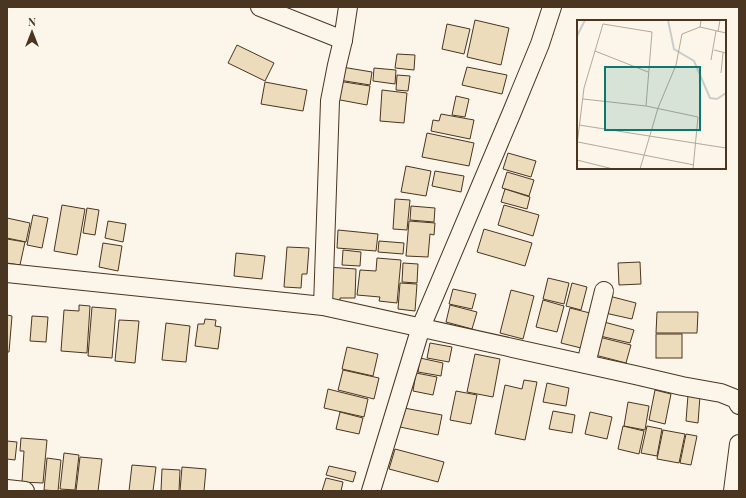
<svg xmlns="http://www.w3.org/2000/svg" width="746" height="498" font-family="'Playfair Display',serif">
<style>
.building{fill:#ecdcbc;stroke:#4a3520}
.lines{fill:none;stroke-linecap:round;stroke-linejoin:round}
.minor-casing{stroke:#4a3520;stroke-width:20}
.minor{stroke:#fbf6e9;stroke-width:18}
.inset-river{fill:none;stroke:#c9cecd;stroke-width:2}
.inset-road{fill:none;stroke:#b4a999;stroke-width:1}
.view{fill:#0f766e;fill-opacity:0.15;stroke:#0f766e;stroke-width:2}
.inset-edge{fill:none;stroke:#4a3520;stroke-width:2}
</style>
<rect width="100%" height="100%" fill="#fbf6e9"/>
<g class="building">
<path d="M475,20L509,28L501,65L467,57Z"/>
<path d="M447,24L470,29L464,54L442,49Z"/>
<path d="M237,45L274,63L265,81L228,63Z"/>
<path d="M397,54L415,55L414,70L395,68Z"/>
<path d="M342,67L372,72L370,85L339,80Z"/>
<path d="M467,67L507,75L502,94L462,85Z"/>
<path d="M374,68L396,70L395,84L373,81Z"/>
<path d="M397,75L410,76L408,91L396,90Z"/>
<path d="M338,81L370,86L367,105L335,99Z"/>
<path d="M265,82L307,90L303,111L261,104Z"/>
<path d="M382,90L407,93L404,123L380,121Z"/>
<path d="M456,96L469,99L465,117L452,115Z"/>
<path d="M441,114L474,120L470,139L431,131L433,120L439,121Z"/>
<path d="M427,133L474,143L469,166L422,157Z"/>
<path d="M508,153L536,161L531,177L503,169Z"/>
<path d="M406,166L431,171L426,196L401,192Z"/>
<path d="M435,171L464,176L461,192L432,186Z"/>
<path d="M507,172L534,180L529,196L502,188Z"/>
<path d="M505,189L530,197L527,209L501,202Z"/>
<path d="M395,199L410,200L407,230L393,229Z"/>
<path d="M62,205L85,209L77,255L54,251Z"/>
<path d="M504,205L539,215L533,236L498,225Z"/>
<path d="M411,206L435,208L434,222L410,220Z"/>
<path d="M87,208L99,210L95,235L83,233Z"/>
<path d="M33,215L48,218L42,248L27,245Z"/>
<path d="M7,218L30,223L26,242L7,238Z"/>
<path d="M108,221L126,224L123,242L105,238Z"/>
<path d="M409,221L435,223L434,235L430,234L428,257L406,256Z"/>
<path d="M484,229L532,243L525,266L477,252Z"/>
<path d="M338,230L378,234L376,251L337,248Z"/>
<path d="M7,239L25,242L20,265L7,263Z"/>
<path d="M379,241L404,243L403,254L378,252Z"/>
<path d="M103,243L122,246L118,271L99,267Z"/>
<path d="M287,247L309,248L307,274H302L301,288L284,287Z"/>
<path d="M343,250L361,252L360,266L342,265Z"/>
<path d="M236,253L265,256L262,279L234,276Z"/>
<path d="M377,258L401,260L397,303L379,301L380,297L357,295L360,270L376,271Z"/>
<path d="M640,262L641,284L619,285L618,263Z"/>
<path d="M403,263L418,264L417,283L402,282Z"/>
<path d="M327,267L356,269L355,298H340V302L325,301Z"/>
<path d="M548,278L569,283L564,304L543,299Z"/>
<path d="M400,283L417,284L415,311L398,309Z"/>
<path d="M572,283L587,287L581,310L566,306Z"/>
<path d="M453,289L476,294L472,309L449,304Z"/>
<path d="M511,290L534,296L523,339L500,333Z"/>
<path d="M609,296L636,303L632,319L605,313Z"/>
<path d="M543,300L564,306L557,332L536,327Z"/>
<path d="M79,305L90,306L87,353L61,351L64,310L79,311Z"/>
<path d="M450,305L477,312L472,329L446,322Z"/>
<path d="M92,307L116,309L112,358L88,356Z"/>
<path d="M570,308L590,313L581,348L561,343Z"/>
<path d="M657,312H698L697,333H656Z"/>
<path d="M7,315L12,316L9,352H7Z"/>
<path d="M32,316L48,317L46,342L30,341Z"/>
<path d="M205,319L216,320L215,326L221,327L218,349L195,346L198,324H204Z"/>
<path d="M119,320L139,321L135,363L115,361Z"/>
<path d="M604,322L634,330L630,343L600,336Z"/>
<path d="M166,323L190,326L186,362L162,360Z"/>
<rect x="656" y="334" width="26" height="24"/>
<path d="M599,337L631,345L626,363L595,355Z"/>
<path d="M430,343L452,347L449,362L427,358Z"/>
<path d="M347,347L378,354L373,376L342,369Z"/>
<path d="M475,354L500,359L493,397L467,392Z"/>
<path d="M420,358L443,363L441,376L418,372Z"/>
<path d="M343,370L379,378L374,399L338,390Z"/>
<path d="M416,373L437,377L433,395L413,391Z"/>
<path d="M524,380L537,382L525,440L495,434L505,385L522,389Z"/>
<path d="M547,383L569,388L566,406L543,402Z"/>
<path d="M328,389L368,399L364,417L324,408Z"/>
<path d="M655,390L671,394L665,424L649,420Z"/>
<path d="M456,391L477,395L471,424L450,420Z"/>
<path d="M688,395L700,396L698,423L686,421Z"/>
<path d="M628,402L649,406L645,430L624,426Z"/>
<path d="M404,408L442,415L438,435L400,427Z"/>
<path d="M553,411L575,415L572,433L549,429Z"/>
<path d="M340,412L363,418L359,434L336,429Z"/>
<path d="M590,412L612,417L607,439L585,434Z"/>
<path d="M623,426L644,431L639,454L618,449Z"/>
<path d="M647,426L662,429L657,456L641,453Z"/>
<path d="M663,430L685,434L679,463L657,459Z"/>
<path d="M686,434L697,436L691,465L680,463Z"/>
<path d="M21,438L47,440L43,483L22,482L24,451H20Z"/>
<path d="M7,441L17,442L15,460L7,459Z"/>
<path d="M395,449L444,462L438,482L389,469Z"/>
<path d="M64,453L79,455L75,490L60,489Z"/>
<path d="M80,457L102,459L98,491H76Z"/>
<path d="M47,458L61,460L58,491L44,490Z"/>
<path d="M132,465L156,467L153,491H129Z"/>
<path d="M329,466L356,472L353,482L326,475Z"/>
<path d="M182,467L206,469L204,491H180Z"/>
<path d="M162,469L180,470L179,491H161Z"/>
<path d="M326,478L343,482L341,491H322Z"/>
</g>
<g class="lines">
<g class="minor-casing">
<g id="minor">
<path d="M260,7L343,40"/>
<path d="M7,273L323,306L635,375L682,386L721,393L736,399L739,405"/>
<path d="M323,306L330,101L337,65L343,40L348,7"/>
<path d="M586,364L604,291"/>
<path d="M7,489L25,491"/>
<path d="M371,491L421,327L512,112L540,44L552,7"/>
<path d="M733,491L739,444"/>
</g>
</g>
<use href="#minor" class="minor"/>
</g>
<g transform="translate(577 20)">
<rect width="149" height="149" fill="#fbf6e9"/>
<path class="inset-river" d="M91,0L97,29L117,41L133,78L140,79L149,73M0,16L8,0"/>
<path class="inset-road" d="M123,7L149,13M141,12L143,0M137,30L149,33M18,31L71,52M134,40L139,11M144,53L146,33M6,79L69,86L121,97L116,149M2,105L149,128M1,122L117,145M0,125L7,68L26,4L75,12L69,86M0,140L36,149M63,149L81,88L99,45L105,14L123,7L124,0"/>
<path class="view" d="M28,47H123V110H28Z"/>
<rect width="149" height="149" class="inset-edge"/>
</g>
<rect width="746" height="498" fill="none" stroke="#4a3520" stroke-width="16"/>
<g transform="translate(32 32)" stroke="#fbf6e9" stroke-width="3" paint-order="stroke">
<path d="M0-3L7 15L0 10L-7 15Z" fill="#4a3520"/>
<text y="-6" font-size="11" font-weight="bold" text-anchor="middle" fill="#4a3520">N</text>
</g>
</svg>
